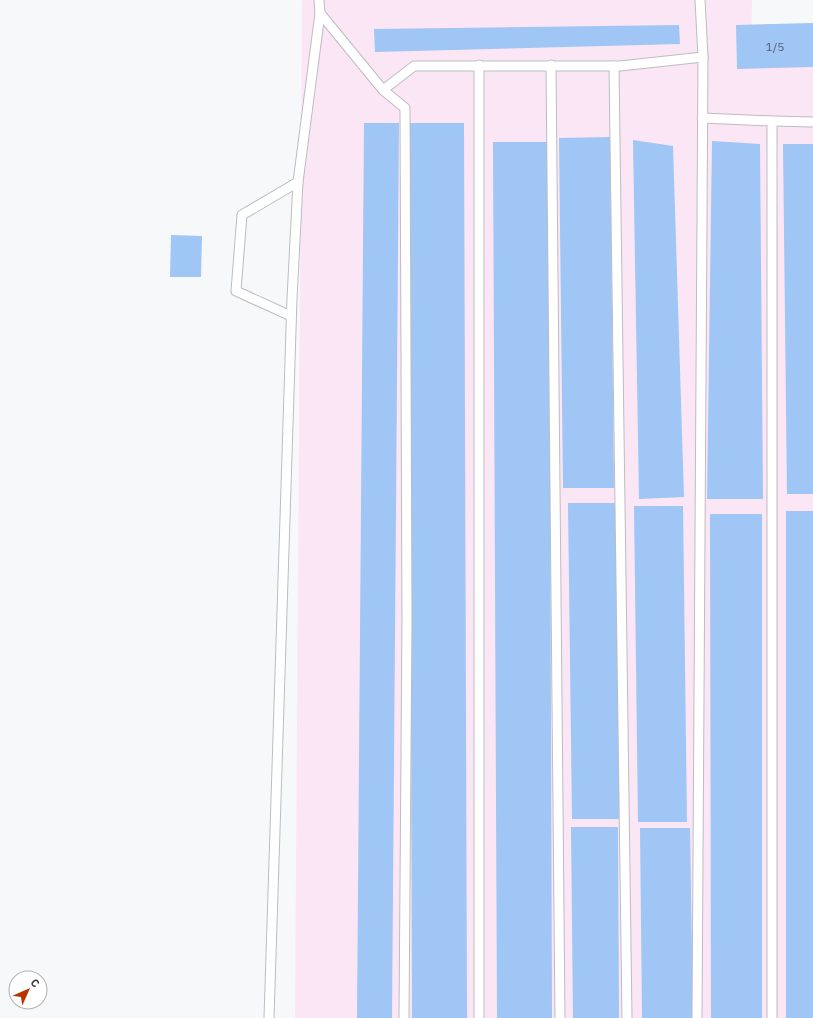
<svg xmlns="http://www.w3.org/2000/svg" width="813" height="1018" font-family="'IBM Plex Sans',sans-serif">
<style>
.industrial{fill:#fbe6f6}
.building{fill:#9fc6f4}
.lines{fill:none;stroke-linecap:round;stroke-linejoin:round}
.service-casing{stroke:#bcbdbf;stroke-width:11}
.service{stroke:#fff;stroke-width:9}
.labels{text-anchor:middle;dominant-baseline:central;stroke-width:4;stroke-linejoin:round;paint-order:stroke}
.number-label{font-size:12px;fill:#555e6b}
</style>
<rect width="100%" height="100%" fill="#f6f8f9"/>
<path class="industrial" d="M302,0H752L751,60L813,61V1018H295Z"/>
<g class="building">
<path d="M813,23V67L737,69L736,25Z"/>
<path d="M679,25L680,44L375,52L374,29Z"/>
<path d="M364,123H399L392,1018H357Z"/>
<path d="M409,123H464L467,1018H412Z"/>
<path d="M610,137L614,488H563L559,138Z"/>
<path d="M633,140L673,146L684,497L639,499Z"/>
<path d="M712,141L760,144L763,499H707Z"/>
<path d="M493,142H549L552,1018H497Z"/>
<path d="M783,144H813V494H787Z"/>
<path d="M171,235L202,236L201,277H170Z"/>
<path d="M568,503H617L621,819H572Z"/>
<path d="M634,506H683L687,822H638Z"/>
<rect x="786" y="511" width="27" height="507"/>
<path d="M710,514H762V1018H711Z"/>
<path d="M571,827H618L619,1018H573Z"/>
<path d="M640,828H690L693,1018H642Z"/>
</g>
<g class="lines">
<g class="service-casing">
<g id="service">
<path d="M320,13L383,90L405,108L407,620L404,1018"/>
<path d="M479,65V1018"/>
<path d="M551,65L560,1018"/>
<path d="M614,66L627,1018"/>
<path d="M383,90L414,66H620L703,57"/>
<path d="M702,118L772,121V1018"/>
<path d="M772,121L813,122"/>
<path d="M291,316L236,291L242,215L298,182"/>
<path d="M269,1018L292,299L298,182L320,13L319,0"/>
<path d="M697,1018L703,57L700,0"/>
</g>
</g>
<use href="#service" class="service"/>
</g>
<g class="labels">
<g class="number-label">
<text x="775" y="46">1/5</text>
</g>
</g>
<g transform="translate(28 990) rotate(45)"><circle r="19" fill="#ffffff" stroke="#b1b1b1"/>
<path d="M0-3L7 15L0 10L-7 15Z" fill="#bc3300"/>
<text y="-6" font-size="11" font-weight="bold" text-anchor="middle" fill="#3c3c3d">С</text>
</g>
</svg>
